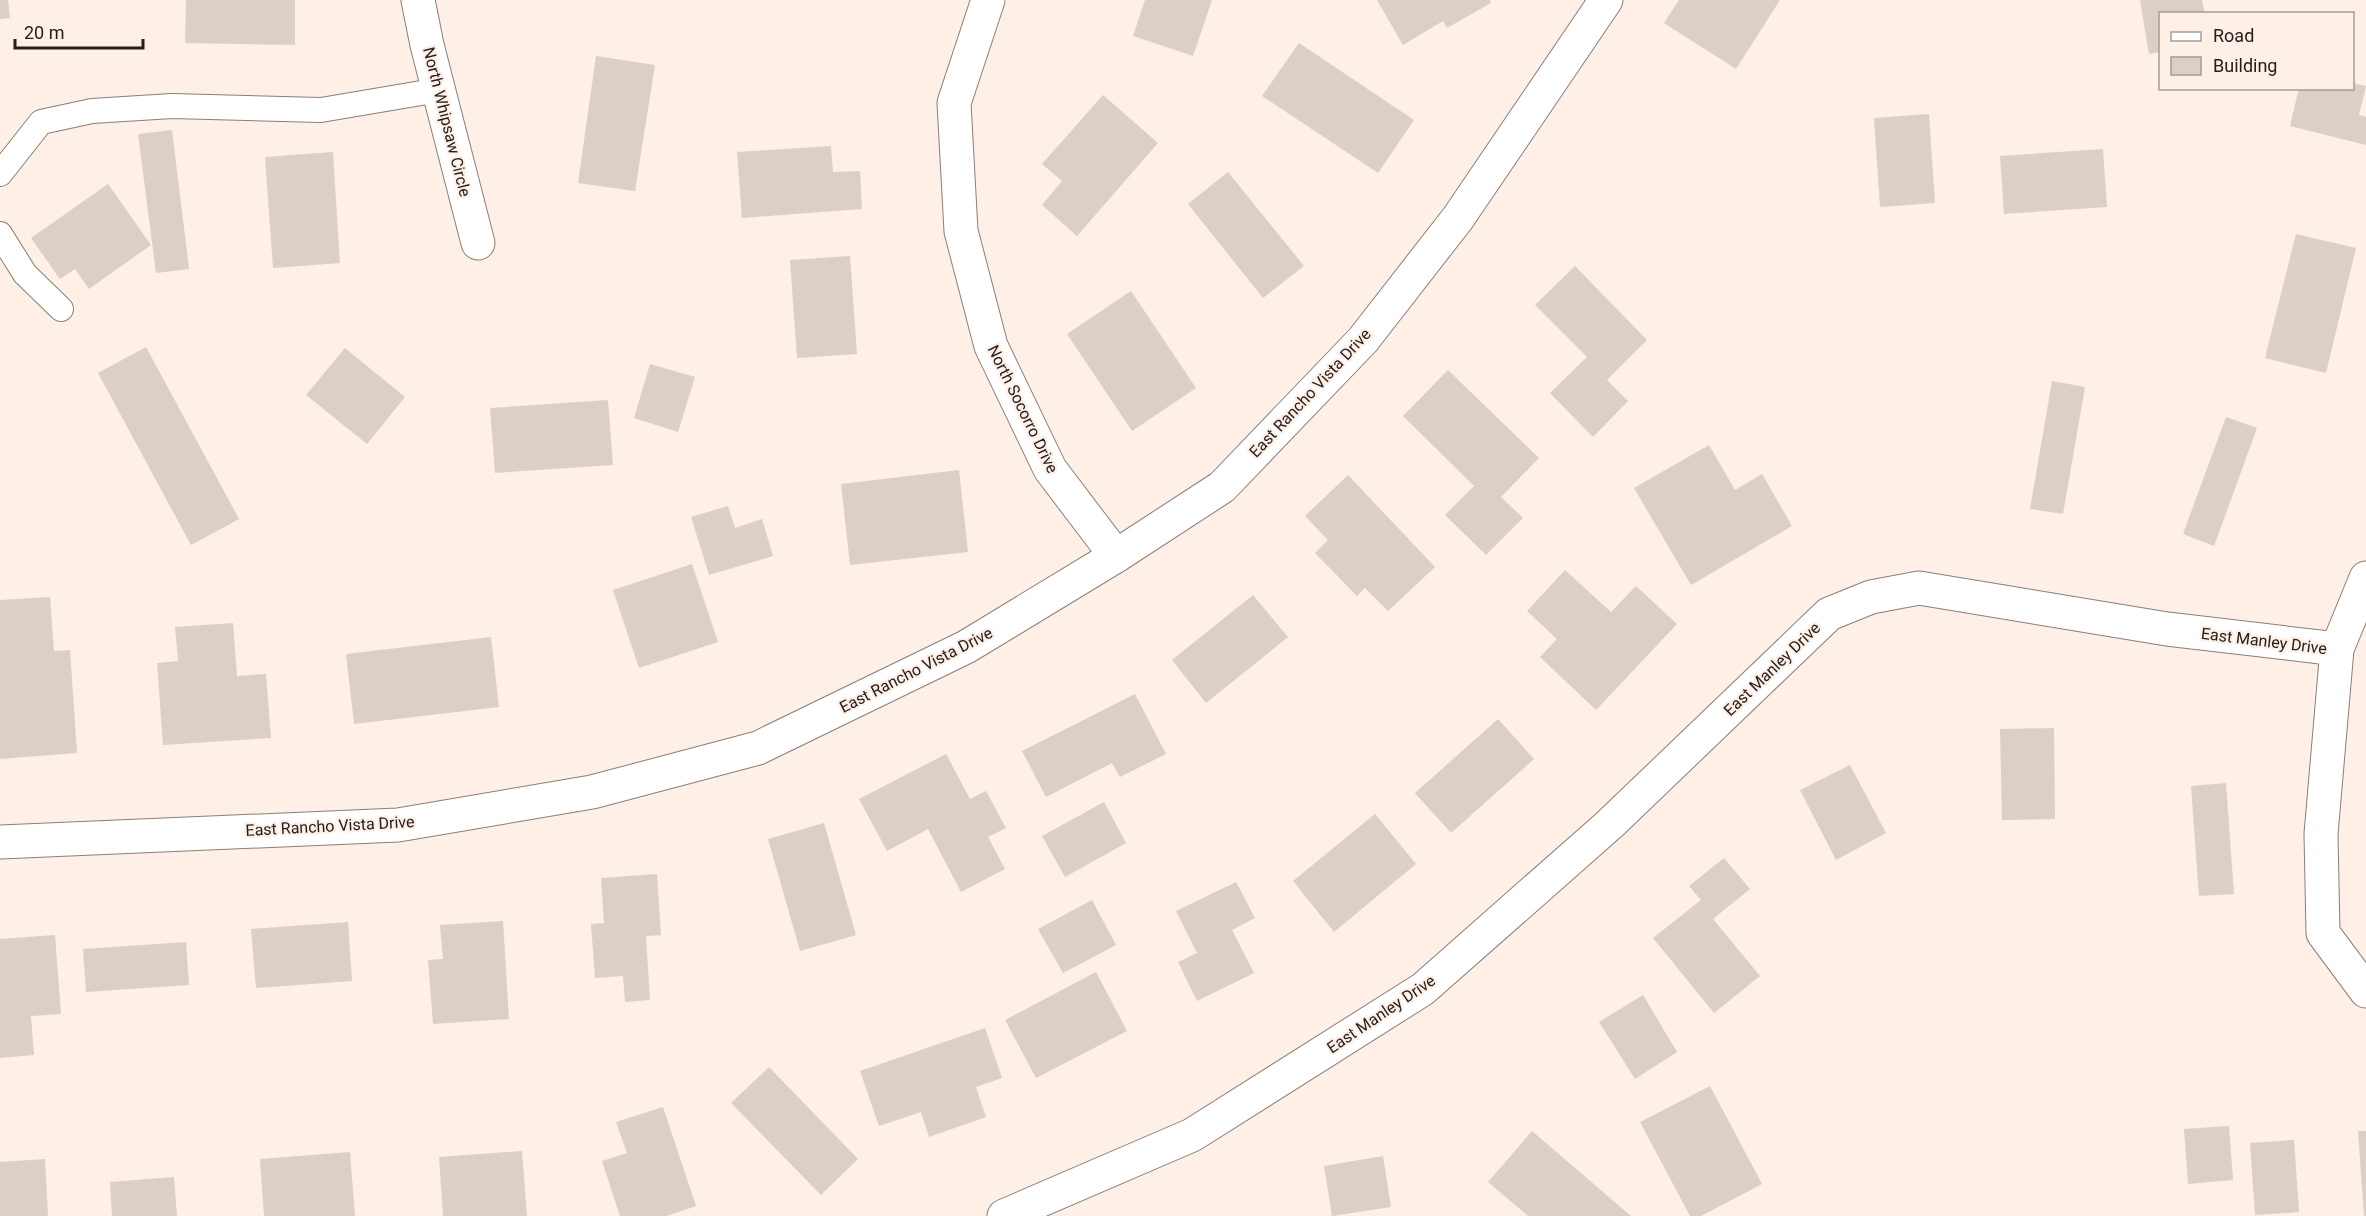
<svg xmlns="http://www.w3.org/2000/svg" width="2366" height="1216" font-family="Roboto,sans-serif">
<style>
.building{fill:#dccfc7}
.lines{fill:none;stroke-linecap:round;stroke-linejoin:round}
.lane-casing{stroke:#8b7e77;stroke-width:26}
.street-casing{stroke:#8b7e77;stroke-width:35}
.lane{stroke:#fff;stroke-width:24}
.street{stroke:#fff;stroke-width:33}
.labels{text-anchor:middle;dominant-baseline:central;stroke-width:4.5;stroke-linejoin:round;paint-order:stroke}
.street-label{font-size:16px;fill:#25201d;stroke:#feefe7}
</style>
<rect width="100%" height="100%" fill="#feefe7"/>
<g class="building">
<path d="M0,0H8L10,18L0,19Z"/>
<path d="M186,0H295V45L185,43Z"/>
<path d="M1145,0H1212L1193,56L1133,36Z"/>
<path d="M1377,0H1490L1491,3L1447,28L1443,21L1403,45Z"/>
<path d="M1679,0H1780L1736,69L1664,23Z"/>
<path d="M2140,0H2202L2205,14H2160V52L2149,54Z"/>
<path d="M1299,43L1414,120L1378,173L1262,96Z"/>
<path d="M596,56L655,65L635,191L578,183Z"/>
<path d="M2352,83L2366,86L2359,115L2366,117V145L2290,126L2299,88H2352Z"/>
<path d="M1103,95L1158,143L1077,236L1042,205L1062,181L1042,164Z"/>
<path d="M1929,114L1935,203L1880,207L1874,118Z"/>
<path d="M172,130L189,269L156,273L138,134Z"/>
<path d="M831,146L833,172L860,171L862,209L742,218L737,152Z"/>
<path d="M2103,149L2107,207L2004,214L2000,156Z"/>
<path d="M333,152L340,263L273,268L265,157Z"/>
<path d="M1228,172L1304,266L1263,298L1188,204Z"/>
<path d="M108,184L151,245L89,289L75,269L60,279L31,238Z"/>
<path d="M2296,234L2356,248L2326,373L2265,358Z"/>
<path d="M850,256L857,354L797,358L790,260Z"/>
<path d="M1575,266L1647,340L1607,380L1628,401L1593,437L1550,393L1587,357L1535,305Z"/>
<path d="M1131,291L1196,388L1132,431L1067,334Z"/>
<path d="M146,347L239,519L191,545L98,373Z"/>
<path d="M345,348L405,397L367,444L306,395Z"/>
<path d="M650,364L695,377L678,432L634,418Z"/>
<path d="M1448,370L1539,458L1501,497L1523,518L1486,555L1445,515L1474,486L1403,416Z"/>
<path d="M2052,381L2085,387L2063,514L2030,509Z"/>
<path d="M608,400L613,465L495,473L490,408Z"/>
<path d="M2226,417L2257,428L2214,546L2183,534Z"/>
<path d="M1709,445L1735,490L1762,474L1792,526L1691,585L1634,488Z"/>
<path d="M959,470L968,552L850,565L841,484Z"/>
<path d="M1348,475L1435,567L1388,611L1365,588L1357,596L1315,553L1328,540L1305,516Z"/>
<path d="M728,506L735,528L762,519L773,556L709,575L691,517Z"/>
<path d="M692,564L718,642L639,668L613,590Z"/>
<path d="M1565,570L1611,612L1636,586L1677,624L1596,710L1540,657L1557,639L1527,611Z"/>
<path d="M1253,595L1288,637L1206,703L1172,660Z"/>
<path d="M50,597L54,651L70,650L77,753L0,759V600Z"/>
<path d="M233,623L237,676L266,674L271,738L163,745L157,663L178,661L175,627Z"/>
<path d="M491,637L499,707L354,724L346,654Z"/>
<path d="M1135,694L1166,754L1120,777L1112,763L1046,797L1022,751Z"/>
<path d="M1498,719L1534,759L1451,833L1415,793Z"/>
<path d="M2054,728L2055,819L2002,820L2000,729Z"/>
<path d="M946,754L970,799L986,791L1006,828L988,837L1005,869L961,892L928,829L887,851L859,799Z"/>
<path d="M1850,765L1886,833L1836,860L1800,790Z"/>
<path d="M2226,783L2234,894L2199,896L2191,786Z"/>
<path d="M1104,802L1126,843L1065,877L1042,836Z"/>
<path d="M1375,814L1416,864L1334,932L1293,881Z"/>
<path d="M824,823L856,935L800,951L768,839Z"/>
<path d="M1724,858L1750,889L1713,919L1760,976L1714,1013L1653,938L1701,900L1689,886Z"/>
<path d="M657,874L661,935L646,936L650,1000L625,1002L623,976L595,978L591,924L604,923L601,878Z"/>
<path d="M1236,882L1255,918L1232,930L1254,973L1197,1001L1178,962L1197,953L1176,911Z"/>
<path d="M1092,900L1116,945L1063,973L1038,929Z"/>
<path d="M503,921L509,1019L433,1024L428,960L443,959L440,925Z"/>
<path d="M348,922L352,981L256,988L251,929Z"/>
<path d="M55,935L61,1014L31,1016L34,1055L0,1058V939Z"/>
<path d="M186,942L189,985L86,992L83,949Z"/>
<path d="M1096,972L1127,1031L1036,1078L1005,1020Z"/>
<path d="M1643,995L1677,1052L1635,1079L1599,1022Z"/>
<path d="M985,1028L1002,1078L976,1087L986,1117L929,1137L921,1112L879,1126L860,1071Z"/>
<path d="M769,1067L858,1159L821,1195L731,1103Z"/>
<path d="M1710,1086L1762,1184L1701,1216H1690L1640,1122Z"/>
<path d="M663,1107L696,1206L667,1216H620L602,1161L627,1153L616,1122Z"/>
<path d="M2229,1126L2233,1180L2188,1184L2184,1129Z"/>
<path d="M1532,1131L1631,1216H1528L1488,1182Z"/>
<path d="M2358,1131H2366V1216H2364Z"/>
<path d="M2294,1140L2299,1212L2255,1215L2250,1143Z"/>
<path d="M522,1151L527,1216H443L439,1157Z"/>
<path d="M350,1152L355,1216H264L260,1159Z"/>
<path d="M1383,1156L1391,1207L1332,1216L1324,1166Z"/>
<path d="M45,1159L48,1216H0V1162Z"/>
<path d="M174,1177L177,1216H112L110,1182Z"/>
</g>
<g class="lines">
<g class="lane-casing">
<g id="lane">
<path d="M0,174L41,122L92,111L172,106L321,110L439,90"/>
<path d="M0,234L25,274L61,309"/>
</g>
</g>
<g class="street-casing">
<g id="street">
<path d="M418,0L427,45L478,243"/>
<path d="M988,0L954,103L961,231L991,346L1050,469L1116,556"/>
<path d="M2366,578L2337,649L2321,834L2323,933L2366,991"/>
<path d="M0,842L398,825L592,792L758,748L966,647L1116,556L1222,487L1363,340L1458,218L1606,0"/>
<path d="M1004,1216L1192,1135L1423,989L1610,824L1829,614L1871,597L1919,588L2167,629L2337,649"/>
</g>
</g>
<use href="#lane" class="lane"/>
<use href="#street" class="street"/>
</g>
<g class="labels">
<g class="street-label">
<text transform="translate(447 122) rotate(76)">North Whipsaw Circle</text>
<text transform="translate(1310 393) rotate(-47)">East Rancho Vista Drive</text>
<text transform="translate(1023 409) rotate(64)">North Socorro Drive</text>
<text transform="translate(2264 641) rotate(7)">East Manley Drive</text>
<text transform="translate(1772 669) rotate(-44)">East Manley Drive</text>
<text transform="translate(916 670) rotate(-27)">East Rancho Vista Drive</text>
<text transform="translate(330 826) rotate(-3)">East Rancho Vista Drive</text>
<text transform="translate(1381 1014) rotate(-34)">East Manley Drive</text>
</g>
</g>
<rect x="2159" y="12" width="195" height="78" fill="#feefe7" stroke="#a79c96" stroke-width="1.5"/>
<rect x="2171" y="32" width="30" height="9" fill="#ffffff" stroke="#a79c96" stroke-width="1.5"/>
<text x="2213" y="42" font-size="18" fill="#25201d">Road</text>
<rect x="2171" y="57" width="30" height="18" fill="#dccfc7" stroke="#a79c96" stroke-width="1.5"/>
<text x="2213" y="72" font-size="18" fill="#25201d">Building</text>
<path d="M15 39v9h128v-9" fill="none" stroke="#25201d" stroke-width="3"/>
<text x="24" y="39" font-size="18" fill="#25201d" stroke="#feefe7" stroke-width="4.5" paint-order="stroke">20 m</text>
</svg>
